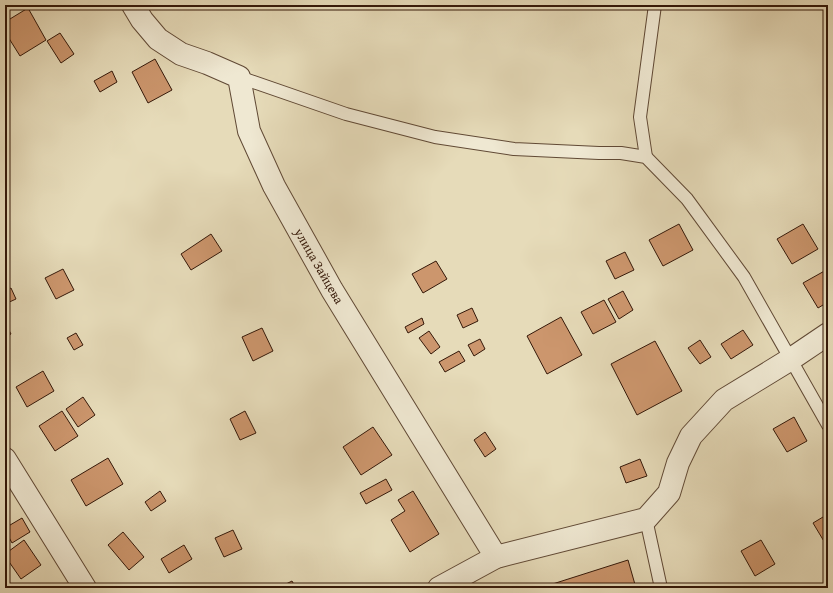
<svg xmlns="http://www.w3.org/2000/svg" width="833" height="593" font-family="'Gentium Book Plus',serif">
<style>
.building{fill:#cc966d;stroke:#341809}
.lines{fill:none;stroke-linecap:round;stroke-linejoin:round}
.lane-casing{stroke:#604935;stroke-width:14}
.street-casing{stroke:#604935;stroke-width:24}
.lane{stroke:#efe8d2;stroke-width:12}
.street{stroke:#efe8d2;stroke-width:22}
.labels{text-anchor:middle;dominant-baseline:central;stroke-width:3.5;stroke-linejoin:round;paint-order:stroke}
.street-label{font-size:13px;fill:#341809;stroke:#efe8d2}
</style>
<rect width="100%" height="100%" fill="#e6dbb9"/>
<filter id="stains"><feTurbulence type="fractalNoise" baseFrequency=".005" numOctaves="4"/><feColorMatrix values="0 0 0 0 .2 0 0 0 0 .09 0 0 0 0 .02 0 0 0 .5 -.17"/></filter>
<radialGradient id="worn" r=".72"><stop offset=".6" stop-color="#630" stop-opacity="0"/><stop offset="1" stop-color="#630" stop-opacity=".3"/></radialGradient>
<g class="building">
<path d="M28,8L46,40L20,56L5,32V22Z"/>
<path d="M60,33L74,54L61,63L47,41Z"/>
<path d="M155,59L172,90L148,103L132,72Z"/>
<path d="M112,71L117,82L100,92L94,81Z"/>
<path d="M679,224L693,250L663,266L649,240Z"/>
<path d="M803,224L818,249L792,264L777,239Z"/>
<path d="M211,234L222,251L191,270L181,254Z"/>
<path d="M625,252L634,270L615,279L606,261Z"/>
<path d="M436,261L447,279L423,293L412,274Z"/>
<path d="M63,269L74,290L56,299L45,278Z"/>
<path d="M828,269V302L818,308L803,283Z"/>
<path d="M11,288L16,299L5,304V291Z"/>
<path d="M623,291L633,310L619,319L608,299Z"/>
<path d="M604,300L616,322L593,334L581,312Z"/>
<path d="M472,308L478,321L463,328L457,315Z"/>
<path d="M561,317L582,355L547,374L527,336Z"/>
<path d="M422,318L424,324L408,333L405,327Z"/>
<path d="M5,323L11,334L5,337Z"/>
<path d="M262,328L273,351L253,361L242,337Z"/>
<path d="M743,330L753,345L731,359L721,344Z"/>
<path d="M429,331L440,347L431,354L419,338Z"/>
<path d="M76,333L83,345L74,350L67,338Z"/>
<path d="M480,339L485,349L474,356L468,345Z"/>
<path d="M700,340L711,357L700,364L688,348Z"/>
<path d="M655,341L682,391L637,415L611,364Z"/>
<path d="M459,351L465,361L445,372L439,362Z"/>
<path d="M43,371L54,391L27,407L16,387Z"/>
<path d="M83,397L95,415L78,427L66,409Z"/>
<path d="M62,411L78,436L55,451L39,426Z"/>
<path d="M245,411L256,433L240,440L230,419Z"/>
<path d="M794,417L807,441L787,452L773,429Z"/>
<path d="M373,427L392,455L361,475L343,447Z"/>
<path d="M485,432L496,449L485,457L474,440Z"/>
<path d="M108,458L123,484L86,506L71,480Z"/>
<path d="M640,459L647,476L626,483L620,467Z"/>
<path d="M386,479L392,490L366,504L360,493Z"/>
<path d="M160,491L166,501L151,511L145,502Z"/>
<path d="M413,491L439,534L410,552L391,520L405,511L398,500Z"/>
<path d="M828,514V548L813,523Z"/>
<path d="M22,518L30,532L12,543L5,530V528Z"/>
<path d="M233,530L242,549L224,557L215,538Z"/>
<path d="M123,532L144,557L129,570L108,545Z"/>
<path d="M24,540L41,565L21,579L5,556V554Z"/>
<path d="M761,540L775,564L755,576L741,551Z"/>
<path d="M184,545L192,559L169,573L161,559Z"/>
<path d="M628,560L636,588H540Z"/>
<path d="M292,581L296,588H278Z"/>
</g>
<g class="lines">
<g class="lane-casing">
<g id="lane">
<path d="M239,77L346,114L435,137L514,149L599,153H621L646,157L687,199L744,277L828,425"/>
<path d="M646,157L640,117L655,5"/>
<path d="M646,519L661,588"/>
</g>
</g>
<g class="street-casing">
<g id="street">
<path d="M133,5L142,20L158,39L181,54L207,63L239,77L249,131L274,186L332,290L496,557"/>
<path d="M5,459L85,588"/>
<path d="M439,588L496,557L646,519L669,493L678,463L691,436L724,400L791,359L828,334"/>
</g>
</g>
<use href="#lane" class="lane"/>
<use href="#street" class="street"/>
</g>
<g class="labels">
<g class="street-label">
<text transform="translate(319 266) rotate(60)">улица Зайцева</text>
</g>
</g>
<rect width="833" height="593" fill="none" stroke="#e6dbb9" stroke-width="20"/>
<rect x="6" y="6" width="821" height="581" fill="none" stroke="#341809" stroke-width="2"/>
<rect x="10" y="10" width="813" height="573" fill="none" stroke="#341809"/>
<rect width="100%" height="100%" filter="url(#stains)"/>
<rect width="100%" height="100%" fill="url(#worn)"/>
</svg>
